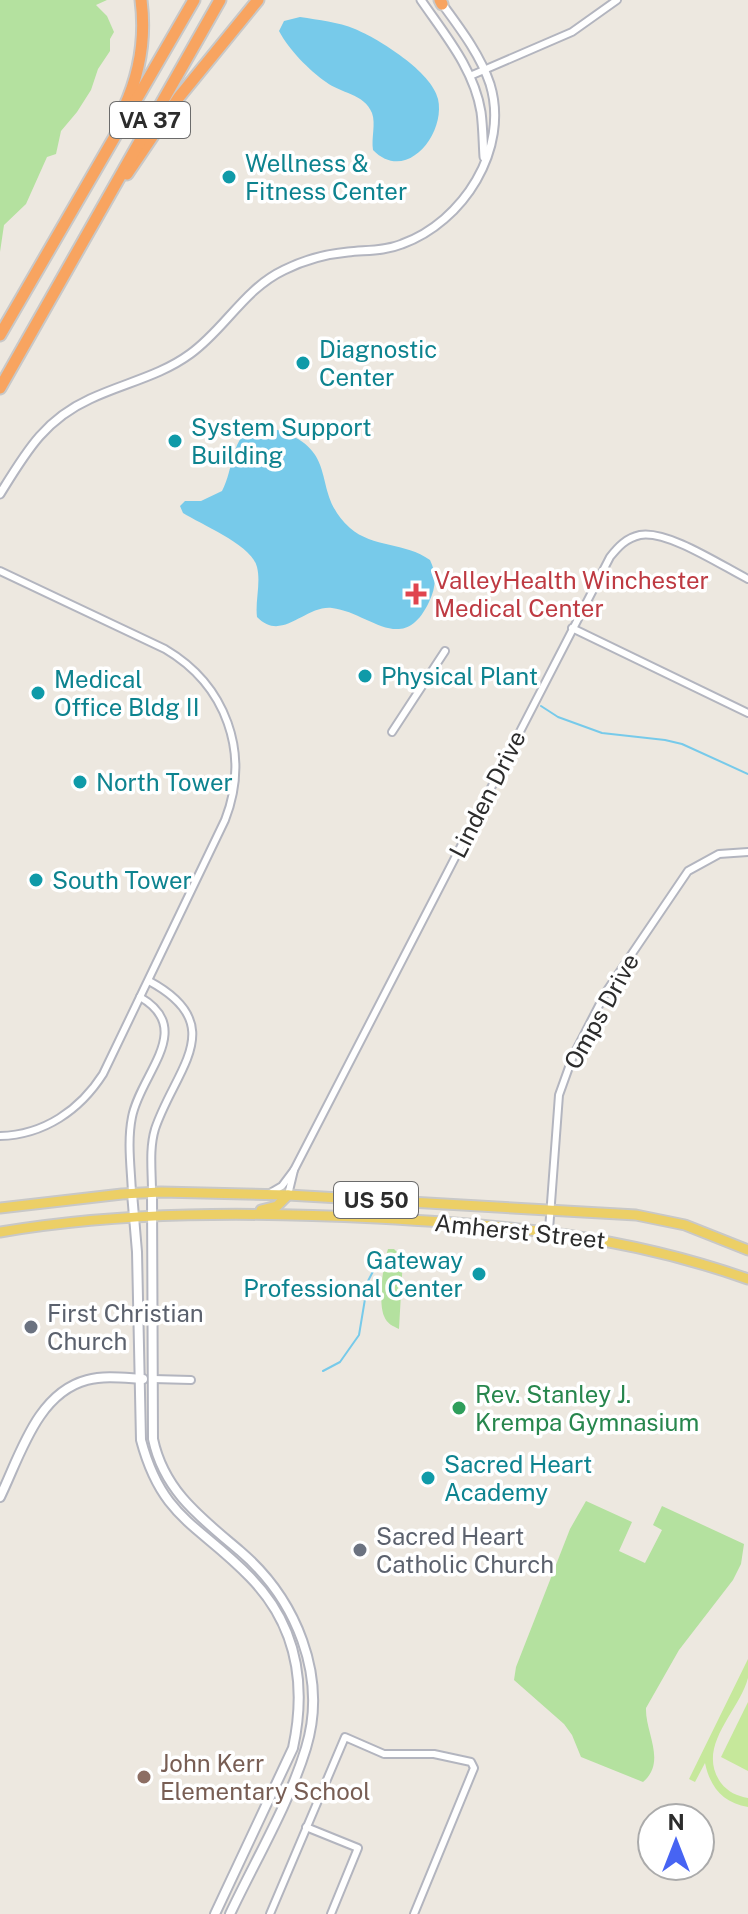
<svg xmlns="http://www.w3.org/2000/svg" width="748" height="1914" font-family="'Public Sans',sans-serif">
<style>
.green{fill:#b4e19f}
.pitch{fill:#c6e89b}
.water{fill:#77caea}
.lines{fill:none;stroke-linecap:round;stroke-linejoin:round}
.stream{stroke:#77caea;stroke-width:2}
.minor-casing{stroke:#b3b5bf;stroke-width:10}
.tertiary-casing{stroke:#b3b5bf;stroke-width:11}
.secondary-casing{stroke:#b3b5bf;stroke-width:12}
.primary-casing{stroke:#c8c8c8;stroke-width:13}
.motorway-casing{stroke:#c8c8c8;stroke-width:15}
.minor{stroke:#fff;stroke-width:6}
.tertiary{stroke:#fff;stroke-width:7}
.secondary{stroke:#fff;stroke-width:8}
.primary{stroke:#eccf66;stroke-width:9}
.motorway{stroke:#f8a460;stroke-width:11}
.culture-dot{fill:#0f9aa8;stroke:#fff;stroke-width:3}
.health-dot{fill:#e0444e;stroke:#fff;stroke-width:3}
.worship-dot{fill:#6b7280;stroke:#fff;stroke-width:3}
.leisure-dot{fill:#2e9e5b;stroke:#fff;stroke-width:3}
.education-dot{fill:#8d6e63;stroke:#fff;stroke-width:3}
.labels{text-anchor:middle;dominant-baseline:central;stroke-width:7;stroke-linejoin:round;paint-order:stroke}
.shield{fill:#fff;stroke:#6b6b6b;stroke-width:2}
.shield-label{font-size:22px;font-weight:bold;fill:#2c2c2c}
.culture-label{font-size:24px;fill:#0d838f;stroke:#fff;text-anchor:start}
.health-label{font-size:24px;fill:#be3a42;stroke:#fff;text-anchor:start}
.street-label{font-size:24px;fill:#2c2c2c;stroke:#fff}
.worship-label{font-size:24px;fill:#5b616d;stroke:#fff;text-anchor:start}
.leisure-label{font-size:24px;fill:#27864d;stroke:#fff;text-anchor:start}
.education-label{font-size:24px;fill:#785e54;stroke:#fff;text-anchor:start}
</style>
<rect width="100%" height="100%" fill="#ede8e0"/>
<g class="green">
<path d="M0,0H107L96,5L107,16L114,32L110,39V51L98,69L91,90L77,112L61,131L56,154L47,157L26,204L4,225L0,252Z"/>
<path d="M388,1249H394L403,1258L399,1329C393,1326 387,1324 384,1316C378,1302 383,1264 388,1249Z"/>
<path d="M586,1501L632,1522L619,1551L645,1563L662,1530L653,1525L662,1506L744,1544L741,1564L733,1580L679,1650L646,1708C645,1732 667,1762 643,1782L581,1757L572,1735L564,1724L514,1680L516,1667L570,1529Z"/>
</g>
<g class="pitch">
<path d="M748,1659C748,1665 748,1672 748,1678C739,1712 695,1747 721,1783C728,1792 737,1796 748,1798V1807C723,1803 710,1787 705,1763L695,1782L689,1779Z"/>
<path d="M748,1702V1771L721,1757Z"/>
</g>
<g class="water">
<path d="M300,17C319,20 338,22 355,29C379,39 432,72 438,99C446,134 406,184 373,150C371,138 376,124 372,113C365,94 340,93 326,82C309,70 289,50 279,31L284,21Z"/>
<path d="M263,426C348,446 306,489 350,528C373,548 405,542 430,560C437,574 436,588 429,602C403,657 369,612 332,608C305,605 282,643 257,617C255,601 261,583 257,567C252,545 202,525 183,513L180,506L185,501H201L222,491C235,468 230,428 263,426Z"/>
</g>
<g class="lines">
<g class="stream">
<path d="M541,706L558,717L602,733L665,740L682,744L748,774"/>
<path d="M323,1371L340,1362L359,1335L368,1281L380,1258"/>
</g>
<g class="minor-casing">
<g id="minor">
<path d="M470,76L572,32L617,0"/>
<path d="M0,571L165,649C226,685 251,753 225,820L103,1074C80,1110 44,1135 0,1136"/>
<path d="M572,628L748,713"/>
<path d="M392,732L445,651"/>
<path d="M149,981C231,1025 175,1069 155,1129C149,1149 152,1171 152,1192"/>
<path d="M132,1193C131,1168 127,1142 132,1117C140,1074 196,1029 140,997"/>
<path d="M270,1193L282,1186L294,1170L610,557C618,547 626,538 640,535C668,530 722,566 748,579"/>
<path d="M288,1195L294,1170"/>
<path d="M549,1230L559,1095L573,1056L606,992L688,871L719,854L748,852"/>
<path d="M153,1379L191,1380"/>
<path d="M306,1827L358,1848L331,1914"/>
<path d="M270,1914L345,1737L384,1754H434L471,1762L474,1768L414,1914"/>
</g>
</g>
<g class="tertiary-casing">
<g id="tertiary">
<path d="M421,0C445,35 474,69 481,112C483,127 483,142 484,157"/>
<path d="M0,494C26,452 44,420 90,399C124,383 160,376 190,354C225,329 244,289 284,270C304,260 326,254 348,252C366,250 385,251 402,244C463,222 510,149 490,84C480,54 459,27 440,1"/>
</g>
</g>
<g class="secondary-casing">
<g id="secondary">
<path d="M152,1192L153,1439C164,1491 201,1518 240,1551C296,1599 328,1676 306,1748C289,1804 255,1861 230,1914"/>
<path d="M132,1193L137,1252L141,1440C162,1519 199,1524 250,1577C297,1625 307,1683 293,1748L215,1914"/>
<path d="M0,1497C20,1456 37,1393 87,1380C105,1375 125,1378 143,1379"/>
</g>
</g>
<g class="primary-casing">
<g id="primary">
<path d="M0,1208L122,1194L161,1192L288,1195L636,1215L685,1225L748,1250"/>
<path d="M261,1210L277,1206L288,1195"/>
<path d="M0,1232C125,1211 251,1212 377,1218C507,1225 624,1235 748,1279"/>
</g>
</g>
<g class="motorway-casing">
<g id="motorway">
<path d="M440,0L442,4"/>
<path d="M124,108C140,73 146,38 141,0"/>
<path d="M127,174L179,97L258,0"/>
<path d="M0,335L194,0"/>
<path d="M0,388L220,0"/>
</g>
</g>
<use href="#minor" class="minor"/>
<use href="#tertiary" class="tertiary"/>
<use href="#secondary" class="secondary"/>
<use href="#primary" class="primary"/>
<use href="#motorway" class="motorway"/>
</g>
<g class="culture-dot">
<circle cx="229" cy="177" r="8"/>
<circle cx="303" cy="363" r="8"/>
<circle cx="175" cy="441" r="8"/>
<circle cx="365" cy="676" r="8"/>
<circle cx="38" cy="693" r="8"/>
<circle cx="80" cy="782" r="8"/>
<circle cx="36" cy="880" r="8"/>
<circle cx="479" cy="1274" r="8"/>
<circle cx="428" cy="1478" r="8"/>
</g>
<path class="health-dot" d="M412 582h8v8h8v8h-8v8h-8v-8h-8v-8h8z"/>
<g class="worship-dot">
<circle cx="31" cy="1327" r="8"/>
<circle cx="360" cy="1550" r="8"/>
</g>
<circle class="leisure-dot" cx="459" cy="1408" r="8"/>
<circle class="education-dot" cx="144" cy="1777" r="8"/>
<g class="labels">
<g class="shield">
<rect x="110" y="102" width="80" height="36" rx="6"/>
<rect x="334" y="1182" width="84" height="36" rx="6"/>
</g>
<g class="shield-label">
<text x="150" y="120">VA 37</text>
<text x="376" y="1200">US 50</text>
</g>
<g class="culture-label">
<text x="245" y="163">Wellness &amp;<tspan x="245" dy="28">Fitness Center</tspan></text>
<text x="319" y="349">Diagnostic<tspan x="319" dy="28">Center</tspan></text>
<text x="191" y="427">System Support<tspan x="191" dy="28">Building</tspan></text>
<text x="381" y="676">Physical Plant</text>
<text x="54" y="679">Medical<tspan x="54" dy="28">Office Bldg II</tspan></text>
<text x="96" y="782">North Tower</text>
<text x="52" y="880">South Tower</text>
<text x="463" y="1260" text-anchor="end">Gateway<tspan x="463" dy="28">Professional Center</tspan></text>
<text x="444" y="1464">Sacred Heart<tspan x="444" dy="28">Academy</tspan></text>
</g>
<g class="health-label">
<text x="434" y="580">ValleyHealth Winchester<tspan x="434" dy="28">Medical Center</tspan></text>
</g>
<g class="street-label">
<text transform="translate(487 794) rotate(-63)">Linden Drive</text>
<text transform="translate(601 1011) rotate(-61)">Omps Drive</text>
<text transform="translate(520 1231) rotate(6)">Amherst Street</text>
</g>
<g class="worship-label">
<text x="47" y="1313">First Christian<tspan x="47" dy="28">Church</tspan></text>
<text x="376" y="1536">Sacred Heart<tspan x="376" dy="28">Catholic Church</tspan></text>
</g>
<g class="leisure-label">
<text x="475" y="1394">Rev. Stanley J.<tspan x="475" dy="28">Krempa Gymnasium</tspan></text>
</g>
<g class="education-label">
<text x="160" y="1763">John Kerr<tspan x="160" dy="28">Elementary School</tspan></text>
</g>
</g>
<g transform="translate(676 1842)"><circle r="38" fill="#ffffff" stroke="#ababab" stroke-width="2"/>
<path d="M0-6L14 30L0 20L-14 30Z" fill="#4764f3"/>
<text y="-12" font-size="22" font-weight="bold" text-anchor="middle" fill="#2c2c2c">N</text>
</g>
</svg>
